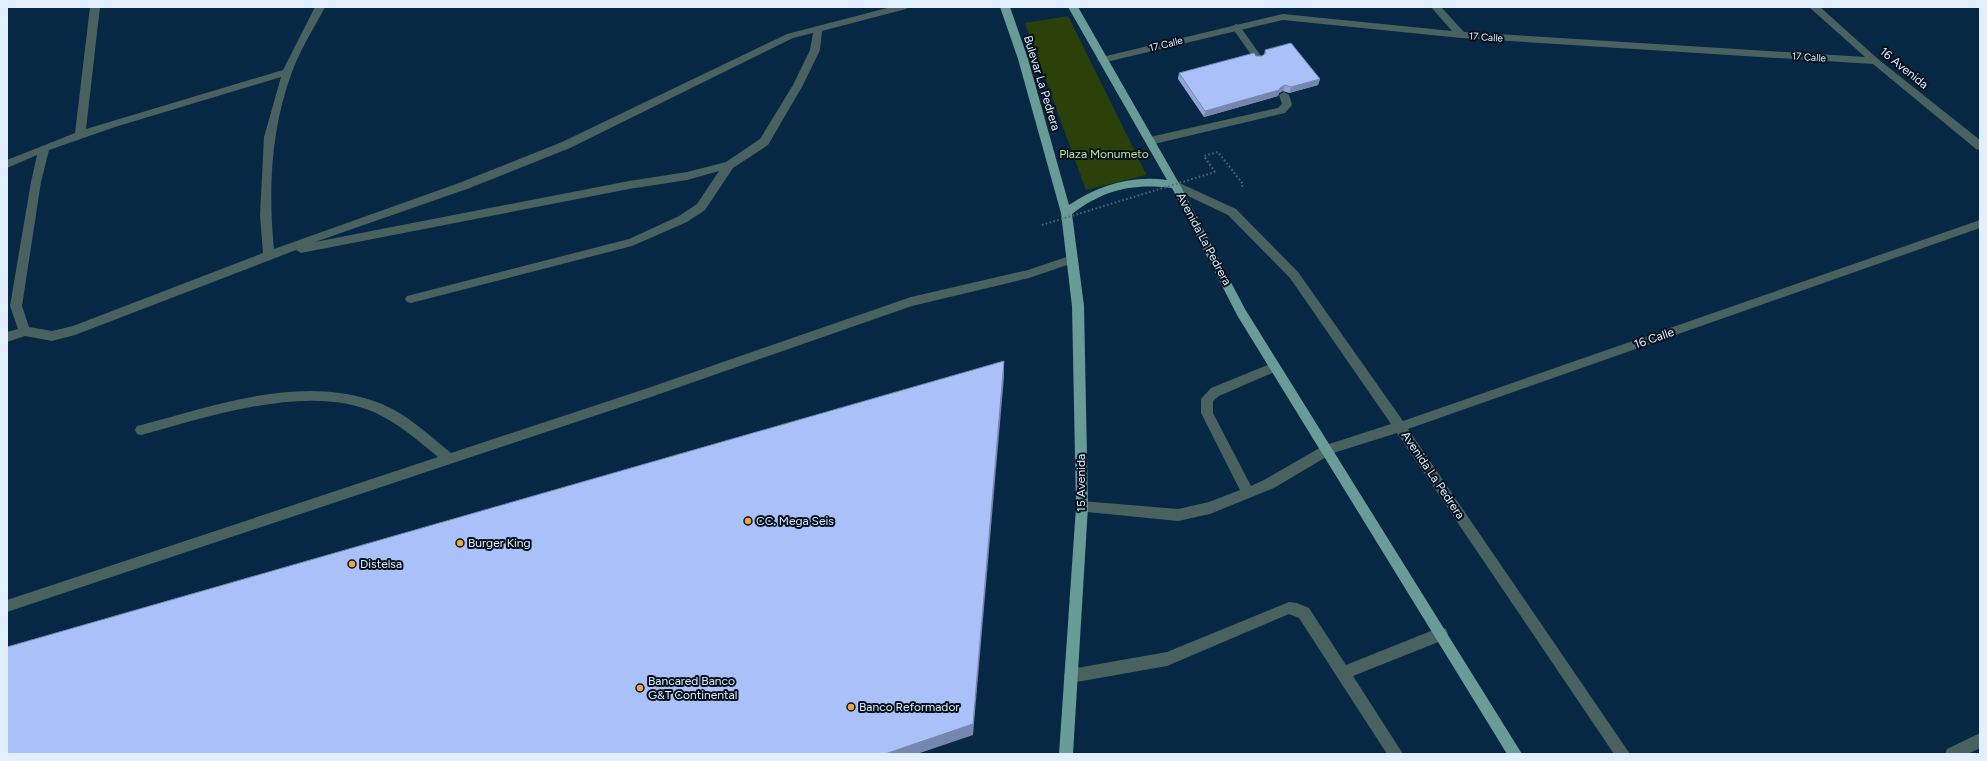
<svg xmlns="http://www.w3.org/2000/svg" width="1987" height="761" font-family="Figtree,sans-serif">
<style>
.green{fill:#2c4009}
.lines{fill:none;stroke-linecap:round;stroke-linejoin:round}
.path{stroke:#4c677f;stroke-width:2;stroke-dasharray:1.5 2.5;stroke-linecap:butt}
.lane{fill:#49615f;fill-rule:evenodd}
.street{fill:#49615f;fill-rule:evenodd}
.primary{fill:#699b97;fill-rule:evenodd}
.path-bridge{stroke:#4c677f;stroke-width:2;stroke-dasharray:1.5 2.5;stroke-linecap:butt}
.wall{fill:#92a5d5}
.shaded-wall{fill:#7786ae}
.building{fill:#aac0f8;stroke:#7786ae}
.poi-dot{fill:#f3a442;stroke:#04111d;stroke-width:1.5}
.labels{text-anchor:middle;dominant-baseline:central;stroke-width:4;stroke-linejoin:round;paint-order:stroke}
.far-street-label{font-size:10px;fill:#e1effe;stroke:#04111d}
.street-label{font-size:12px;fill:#e1effe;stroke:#04111d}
.park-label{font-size:12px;fill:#bfe593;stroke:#04111d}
.poi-label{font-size:12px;fill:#e1effe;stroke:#04111d;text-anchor:start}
</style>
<rect width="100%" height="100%" fill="#072844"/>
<path class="green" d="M1068,16L1146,174V175L1086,190L1025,23Z"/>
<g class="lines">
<path class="path" d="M1215,172L1204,156L1218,152L1243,184L1241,189"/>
<g class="lane">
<path d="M90,7H100L86,129L283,70L315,7H325C314,28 300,50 292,72C271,128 268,190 274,249L459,183L562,142L787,34L891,7H908L906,9L822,31L820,50L803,85L768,145L733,168L705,210L687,222L632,246L411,303L407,302L405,299L407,296L411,295L629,239L679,216L697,204L719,171L687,180L629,189L301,253L296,250L75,335L52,341L25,336L7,342V332L18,329L10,306L31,182L37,155L7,168V160L75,133ZM813,33L810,50L793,85L760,139L726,162L687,172L629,181L315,242L467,189L570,148L793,38ZM281,77L264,137L260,215L263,253L73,326L52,331L29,327L22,306L41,182L49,150L115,127Z"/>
<path d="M1236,24L1239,25L1261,56L1263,58L1261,60H1255L1233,29L1231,27Z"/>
<path d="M1284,92L1289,95L1292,105L1285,113L1150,145L1145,141L1150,137L1278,108L1282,104L1279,95Z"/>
<path d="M1072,255L1076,256L1078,259L1076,262L1029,278L912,306L648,398L7,612V600L438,457C419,441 399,424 376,413C309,382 209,417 141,435L137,434L135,430L137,426L141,425C218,405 304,373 382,404C408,415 429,435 451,453L648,388L911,297L1028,270Z"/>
<path d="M1275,362L1279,364L1281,367L1279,370L1219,396L1213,401V413L1251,486L1264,480L1323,446L1327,445L1331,446L1333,450L1331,454L1274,488L1210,514L1178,521L1077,511L1076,507L1077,503L1082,501L1178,509L1209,502L1240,490L1201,413V399L1211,388Z"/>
<path d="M1289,602L1297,603L1309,608L1346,665L1441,627L1446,629L1448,634L1446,639L1353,676L1403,754H1387L1299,618L1289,614L1167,666L1071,683L1066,681L1064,676L1066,671L1071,669L1167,652Z"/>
</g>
<g class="street">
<path d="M1431,7H1441L1464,32L1865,57L1809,7H1820L1878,59L1980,140V150L1976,149L1873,64L1461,38L1283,20L1102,63L1097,60L1102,57L1283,14L1452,31Z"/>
<path d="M1175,181L1236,209L1298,272L1403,421L1980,220V228L1408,429L1630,754H1614L1397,433L1327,455L1323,454L1321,450L1323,446L1391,424L1290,278L1228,215L1171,188L1170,185Z"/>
<path d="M1980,733V748L1968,754H1945L1947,749Z"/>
</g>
<path class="primary" d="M1000,7H1010L1028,59L1069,205C1098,185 1132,175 1167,180L1068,7H1078L1180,185L1245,309L1522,754H1507L1237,315L1172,188C1132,183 1103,190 1072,214L1084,306L1088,507L1073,754H1059L1076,507L1072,306L1061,213L1018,59Z"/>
<path class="path-bridge" d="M1042,225L1215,172"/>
</g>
<path class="wall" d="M1265,50L1320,79L1318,85L1289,93L1283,91L1279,93L1278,96L1204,117L1178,79L1179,73L1256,56H1262L1264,55Z"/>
<g class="shaded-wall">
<path d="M1320,79L1318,85L1289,93L1291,87Z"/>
<path d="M1285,85L1283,91L1279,93L1278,96L1204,117L1205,111L1280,88Z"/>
<path d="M1004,361V377L973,735L917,754H885Z"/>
</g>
<g class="building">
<path d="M1291,43L1320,79L1291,87L1285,85L1280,88L1279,90L1205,111L1179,73L1254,53L1256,56H1262L1266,53L1265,50Z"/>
<path d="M1004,361L973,724L885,754H7V647Z"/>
</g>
<g class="poi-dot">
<circle cx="748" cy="521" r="4"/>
<circle cx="460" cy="543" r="4"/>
<circle cx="352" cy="564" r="4"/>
<circle cx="640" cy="688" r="4"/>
<circle cx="851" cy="707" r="4"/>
</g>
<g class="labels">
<g class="far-street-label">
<text transform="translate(1486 37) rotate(4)">17 Calle</text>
<text transform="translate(1166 44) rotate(-14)">17 Calle</text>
<text transform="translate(1809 57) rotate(4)">17 Calle</text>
</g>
<g class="street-label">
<text transform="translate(1904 68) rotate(39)">16 Avenida</text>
<text transform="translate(1042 83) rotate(73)">Bulevar La Pedrera</text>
<text transform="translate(1204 239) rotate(62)">Avenida La Pedrera</text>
<text transform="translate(1654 338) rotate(-19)">16 Calle</text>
<text transform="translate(1433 475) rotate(56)">Avenida La Pedrera</text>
<text transform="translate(1081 483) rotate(-90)">15 Avenida</text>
</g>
<g class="park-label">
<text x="1104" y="154">Plaza Monumeto</text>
</g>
<g class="poi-label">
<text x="756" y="521">CC. Mega Seis</text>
<text x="468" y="543">Burger King</text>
<text x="360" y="564">Distelsa</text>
<text x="648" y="681">Bancared Banco<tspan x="648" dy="14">G&amp;T Continental</tspan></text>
<text x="859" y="707">Banco Reformador</text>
</g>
</g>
<rect width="1987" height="761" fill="none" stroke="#e1effe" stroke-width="16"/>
</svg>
